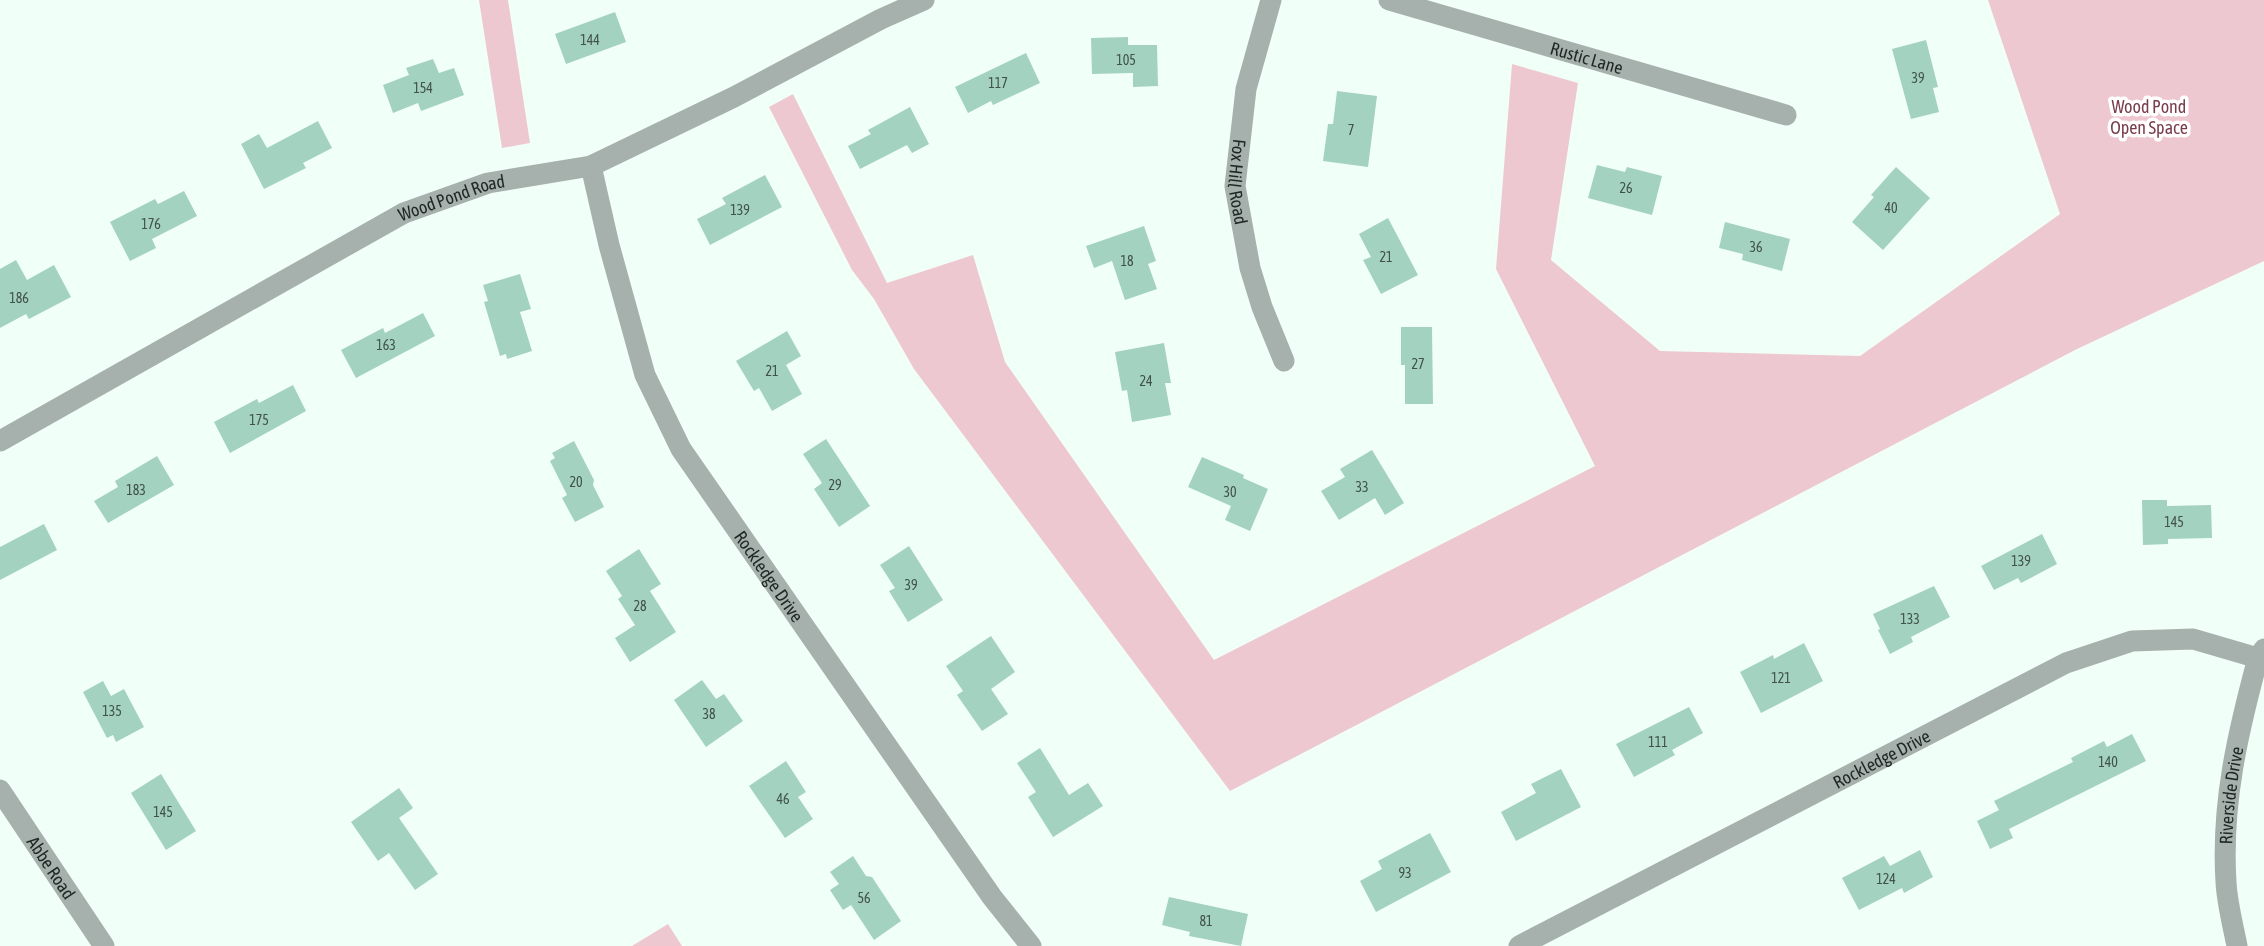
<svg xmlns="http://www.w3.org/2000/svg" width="2264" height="946" font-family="'Asap Condensed',sans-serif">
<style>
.green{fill:#eec8d0}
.building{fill:#a4d2c0}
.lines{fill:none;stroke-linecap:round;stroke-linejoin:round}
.minor{stroke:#a6b0ac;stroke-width:21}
.labels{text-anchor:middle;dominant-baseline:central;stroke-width:7;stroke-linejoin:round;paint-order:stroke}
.number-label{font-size:14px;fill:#40524a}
.street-label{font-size:18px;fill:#1e2723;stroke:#fff}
.park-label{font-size:18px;fill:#793e4e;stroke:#fff}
</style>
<rect width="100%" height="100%" fill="#f1fff9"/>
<g class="green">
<path d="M479,0H508L530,143L502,148Z"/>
<path d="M1988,0H2264V261L2075,350L1230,791L914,369L874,299L852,270L769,107L793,94L887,283L973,255L1005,362L1214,660L1595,466L1496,269L1512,64L1578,83L1551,260L1660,351L1860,356L2060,214Z"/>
<path d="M668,924L682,946H632Z"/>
</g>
<g class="building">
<path d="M615,12L626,42L566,64L555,34Z"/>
<path d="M1128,37V45H1157L1158,86L1133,87V73L1092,74L1091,38Z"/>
<path d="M1926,40L1938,87L1933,88L1939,112L1911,119L1892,49Z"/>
<path d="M1026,53L1040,83L993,105L991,101L968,113L955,87Z"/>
<path d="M433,59L439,73L454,68L464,95L421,111L418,103L393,113L383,85L409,75L406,68Z"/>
<path d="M1337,91L1377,96L1368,167L1323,161L1328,124H1333Z"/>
<path d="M910,107L929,144L912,153L907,145L860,169L848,146L871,134L868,130Z"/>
<path d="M318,121L332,148L303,163L306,168L264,189L241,144L259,134L267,148Z"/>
<path d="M1597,165L1625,172L1627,167L1662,176L1652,215L1588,198Z"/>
<path d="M1896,167L1930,198L1883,250L1852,222L1874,197L1871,195Z"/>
<path d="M765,175L782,207L710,245L697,219L726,204L722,198Z"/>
<path d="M184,191L197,216L152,239L156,248L130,261L110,222L155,199L158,204Z"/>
<path d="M1388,218L1418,275L1381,294L1363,260L1371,257L1359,234Z"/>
<path d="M1725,222L1790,239L1782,271L1742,260L1743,254L1719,248Z"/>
<path d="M1144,226L1156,261L1148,264L1157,289L1125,300L1112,261L1094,268L1086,246Z"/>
<path d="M16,260L27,280L54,265L71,297L29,319L26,314L0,328V269Z"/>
<path d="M520,274L531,309L520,312L532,351L507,359L506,354L500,356L484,302L488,301L483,285Z"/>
<path d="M423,313L435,336L356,378L341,350L383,328L385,333Z"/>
<path d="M1401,327H1432L1433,404H1405V365H1401Z"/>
<path d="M787,331L801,356L786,365L802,394L772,411L759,388L754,391L736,361Z"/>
<path d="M1164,343L1171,383H1165L1171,415L1132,422L1127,390L1122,391L1115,352Z"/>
<path d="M293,385L306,411L230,453L214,422L257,399L259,403Z"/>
<path d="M826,439L870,506L839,527L814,489L822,483L803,454Z"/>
<path d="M574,441L594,480L593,485L604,507L575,522L562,498L567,495L550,461L555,458L552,453Z"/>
<path d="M1372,450L1404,503L1385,515L1375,498L1339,520L1321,491L1345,477L1340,469Z"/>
<path d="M157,456L174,485L108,523L94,501L118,487L115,481Z"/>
<path d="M1202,457L1244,475L1243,478L1268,489L1250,531L1225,520L1231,506L1188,487Z"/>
<path d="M2142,500H2167V506L2211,505L2212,538L2168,539V544L2143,545Z"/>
<path d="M44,524L57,550L0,580V547Z"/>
<path d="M2042,534L2057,564L2021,583L2018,578L1994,590L1981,566Z"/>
<path d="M909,546L943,600L908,622L889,591L895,588L880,565Z"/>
<path d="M639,549L661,584L650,591L676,632L630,662L615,638L635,625L618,599L622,596L606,571Z"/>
<path d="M1934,586L1950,617L1911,637L1913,642L1890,654L1878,630L1880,629L1873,614Z"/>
<path d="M991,636L1015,672L991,689L1008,714L982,731L957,695L963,691L946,666Z"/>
<path d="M1804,643L1823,681L1761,713L1740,672L1773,655L1774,659Z"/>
<path d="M702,680L716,699L724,694L743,721L706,747L674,700Z"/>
<path d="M103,681L111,696L124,689L144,727L116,742L113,735L107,738L83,692Z"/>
<path d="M1689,707L1703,733L1672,750L1675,755L1634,777L1616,744Z"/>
<path d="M2132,734L2146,761L2009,829L2013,838L1990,849L1977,821L1999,810L1994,801L2073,762L2071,758L2104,741L2107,747Z"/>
<path d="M1040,748L1069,795L1088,783L1103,806L1053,837L1028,797L1036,792L1017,763Z"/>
<path d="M786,761L806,792L798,797L813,819L785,838L749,786Z"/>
<path d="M1561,769L1581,807L1516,841L1501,812L1536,793L1531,784Z"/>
<path d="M161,774L196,831L166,850L131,793Z"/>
<path d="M399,788L413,808L399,818L438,874L415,890L389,853L378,861L351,822Z"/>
<path d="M1430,833L1451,872L1376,912L1360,881L1382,869L1378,861Z"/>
<path d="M1920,850L1933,877L1904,893L1902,888L1859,910L1842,878L1884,856L1890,866Z"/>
<path d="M853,856L866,876L872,877L901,921L874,940L851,905L843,910L830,890L839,884L830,872Z"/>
<path d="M1169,897L1248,914L1241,946L1189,936L1190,932L1162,925Z"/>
</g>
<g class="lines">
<g class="minor">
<path id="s1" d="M1271,0L1246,89L1235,186L1250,268L1262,307L1284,361"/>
<path id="s2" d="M1389,0L1786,115"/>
<path id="s3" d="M591,166L609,245L645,375L681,449L992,897L1031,946"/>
<path id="s4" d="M0,441L404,213L488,183L591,166L734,97L881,19L924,0"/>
<path id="s5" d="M0,790L104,946"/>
<path id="s6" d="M1519,946L2066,663L2132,641L2193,639L2258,658"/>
<path id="s7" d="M2237,946C2233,925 2227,903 2226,882C2221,804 2238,732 2258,658L2264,649"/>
</g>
</g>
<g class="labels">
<g class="number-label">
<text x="590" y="40">144</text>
<text x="1126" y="60">105</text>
<text x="1918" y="78">39</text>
<text x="998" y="83">117</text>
<text x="423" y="88">154</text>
<text x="1351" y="130">7</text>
<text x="1626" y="188">26</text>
<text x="1891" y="208">40</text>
<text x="740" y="210">139</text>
<text x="151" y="224">176</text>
<text x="1756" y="247">36</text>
<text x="1386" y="257">21</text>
<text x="1127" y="261">18</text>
<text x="19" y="298">186</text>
<text x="386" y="345">163</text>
<text x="1418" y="364">27</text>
<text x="772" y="371">21</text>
<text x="1146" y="381">24</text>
<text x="259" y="420">175</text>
<text x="576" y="482">20</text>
<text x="835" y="485">29</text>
<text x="1362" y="487">33</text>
<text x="136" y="490">183</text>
<text x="1230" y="492">30</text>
<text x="2174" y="522">145</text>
<text x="2021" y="561">139</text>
<text x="911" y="585">39</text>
<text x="640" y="606">28</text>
<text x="1910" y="619">133</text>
<text x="1781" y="678">121</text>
<text x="112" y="711">135</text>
<text x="709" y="714">38</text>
<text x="1658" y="742">111</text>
<text x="2108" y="762">140</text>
<text x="783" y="799">46</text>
<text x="163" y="812">145</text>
<text x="1405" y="873">93</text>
<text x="1886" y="879">124</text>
<text x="864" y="898">56</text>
<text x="1206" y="921">81</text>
</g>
<g class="street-label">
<text stroke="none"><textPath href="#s2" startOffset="206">Rustic Lane</textPath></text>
<text stroke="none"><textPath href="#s1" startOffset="186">Fox Hill Road</textPath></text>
<text stroke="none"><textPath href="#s4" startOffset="514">Wood Pond Road</textPath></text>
<text stroke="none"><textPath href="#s3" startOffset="453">Rockledge Drive</textPath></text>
<text stroke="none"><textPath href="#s6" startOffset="408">Rockledge Drive</textPath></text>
<text stroke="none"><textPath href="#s7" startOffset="152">Riverside Drive</textPath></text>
<text stroke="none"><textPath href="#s5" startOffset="93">Abbe Road</textPath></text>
</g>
<g class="park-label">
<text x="2149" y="106">Wood Pond<tspan x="2149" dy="21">Open Space</tspan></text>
</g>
</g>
</svg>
